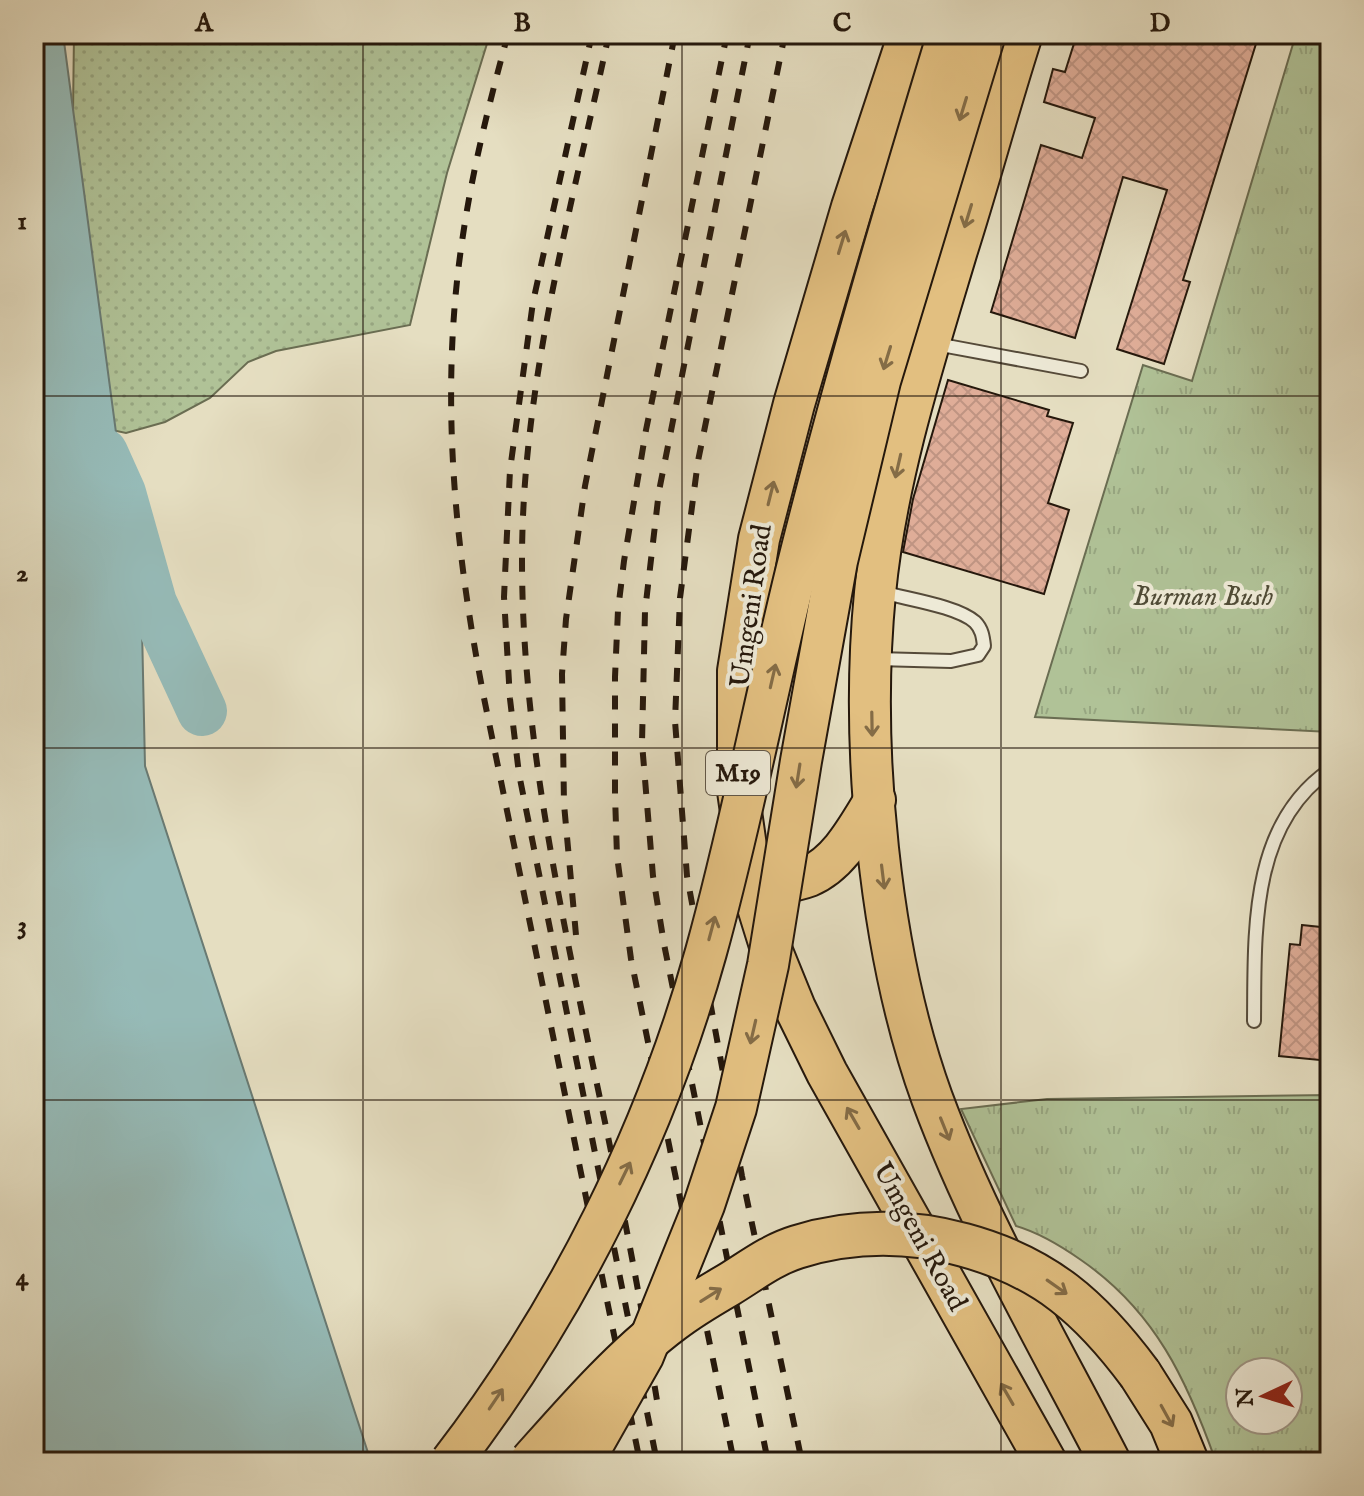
<svg xmlns="http://www.w3.org/2000/svg" width="1364" height="1496" font-family="'IM FELL English',serif">
<style>
.grass{fill:url(#grass-dots);stroke:#6a6d52;stroke-width:2}
.park{fill:url(#park-tufts);stroke:#6a6d52;stroke-width:2;fill-rule:evenodd}
.water{fill:#96bbb8;stroke:#697a73;stroke-width:2}
.lines{fill:none;stroke-linecap:round;stroke-linejoin:round}
.river{stroke:#96bbb8;stroke-width:50}
.building{fill:url(#building-cross-hatch);stroke:#25180c;stroke-width:2}
.service-casing{stroke:#554a39;stroke-width:16}
.primary-casing{stroke:#25180c;stroke-width:44}
.trunk-casing{stroke:#25180c;stroke-width:46}
.service{stroke:#eeead7;stroke-width:12}
.primary{stroke:#e2bf80;stroke-width:40}
.trunk{stroke:#e2bf80;stroke-width:42}
.rail{stroke:#25180c;stroke-width:6;stroke-dasharray:14 14;stroke-linecap:butt}
.primary-bridge-casing{stroke:#25180c;stroke-width:44;stroke-linecap:butt}
.trunk-bridge-casing{stroke:#25180c;stroke-width:46;stroke-linecap:butt}
.primary-bridge{stroke:#e2bf80;stroke-width:40}
.trunk-bridge{stroke:#e2bf80;stroke-width:42}
.oneway{stroke:#846c46}
.grid{fill:none;stroke:#25180c;stroke-width:2;stroke-opacity:0.55}
.labels{text-anchor:middle;dominant-baseline:central;stroke-width:8;stroke-linejoin:round;paint-order:stroke}
.shield{fill:#eeead7;stroke:#615749;stroke-width:2}
.shield-label{font-size:26px;font-weight:bold;fill:#25180c}
.park-label{font-size:28px;font-style:italic;fill:#4f4b36;stroke:#eeead7}
.street-label{font-size:28px;fill:#25180c;stroke:#eeead7}
.neatline{fill:none;stroke:#25180c;stroke-width:3}
.grid-label{font-size:26px;text-anchor:middle;font-weight:bold;fill:#25180c}
</style>
<defs>
<pattern id="grass-dots" width="8" height="8" patternUnits="userSpaceOnUse" patternTransform="scale(2)"><rect width="8" height="8" fill="#b0c297"/><path d="M2 2h.1M6 6h.1" fill="none" stroke="#97a681" stroke-width="1.8" stroke-linecap="round"/></pattern>
<pattern id="park-tufts" width="24" height="20" patternUnits="userSpaceOnUse" patternTransform="scale(2)"><rect width="24" height="20" fill="#b0c297"/><path d="M3 7l-1-3M5 7V3M7 7l1-3M15 17l-1-3M17 17v-4M19 17l1-3" fill="none" stroke="#97a681"/></pattern>
<pattern id="building-cross-hatch" width="8" height="8" patternUnits="userSpaceOnUse" patternTransform="scale(2)"><rect width="8" height="8" fill="#dfad98"/><path d="M0 0l8 8M0 8l8-8" fill="none" stroke="#bf9482"/></pattern>
</defs>
<rect width="100%" height="100%" fill="#e5dec1"/>
<filter id="stains"><feTurbulence type="fractalNoise" baseFrequency=".0025" numOctaves="4"/><feColorMatrix values="0 0 0 0 .2 0 0 0 0 .09 0 0 0 0 .02 0 0 0 .5 -.17"/></filter>
<radialGradient id="worn" r=".72"><stop offset=".6" stop-color="#630" stop-opacity="0"/><stop offset="1" stop-color="#630" stop-opacity=".3"/></radialGradient>
<path class="grass" d="M74,34H490L447,173L410,325L276,351L248,362L210,398L165,422L126,433L107,429L71,272Z"/>
<g class="park">
<path d="M1296,34H1330V732L1035,717L1143,365L1192,381Z"/>
<path d="M1330,1095V1462H1216C1187,1380 1155,1311 1081,1260C1061,1246 1040,1233 1016,1226L961,1109L1047,1099ZM1240,1372H1288V1420H1240Z"/>
</g>
<path class="water" d="M34,34H63L142,628L145,766L371,1462H34Z"/>
<g class="lines">
<path class="river" d="M103,453L121,493L152,603L202,711"/>
</g>
<g class="building">
<path d="M1077,34H1259L1183,280L1190,282L1164,364L1117,349L1167,190L1123,177L1075,338L991,312L1041,145L1082,158L1095,118L1044,102L1053,69L1065,72Z"/>
<path d="M948,380L1049,410L1047,416L1073,423L1048,503L1069,510L1044,594L903,552L913,499Z"/>
<path d="M1302,925L1330,928V1061L1279,1056L1290,944L1300,945Z"/>
</g>
<g class="lines">
<g class="service-casing">
<g id="service">
<path d="M936,344L1081,371"/>
<path d="M877,659L951,661L978,655L984,646C983,637 982,629 975,622C957,606 906,599 882,592"/>
<path d="M1254,1021C1255,934 1249,825 1330,770"/>
</g>
</g>
<g class="primary-casing">
<g id="primary">
<path d="M909,34L852,207L794,404L759,539L738,671V791L752,888L771,949L795,1008L827,1073L1046,1462"/>
<path d="M1022,34C999,105 980,178 957,250C924,360 886,478 875,593C860,747 879,952 932,1098C979,1225 1048,1342 1110,1462"/>
<path d="M752,888C770,884 791,883 809,876C840,863 858,827 875,800"/>
</g>
</g>
<g class="trunk-casing">
<path id="trunk" d="M1140,1374L1171,1423L1187,1462"/>
</g>
<use href="#service" class="service"/>
<use href="#primary" class="primary"/>
<use href="#trunk" class="trunk"/>
<g class="rail">
<path d="M508,34C490,100 473,167 463,235C439,390 454,545 484,698L640,1462"/>
<path d="M592,34L533,302L510,470L504,597L510,699L519,774L657,1462"/>
<path d="M609,34C572,206 522,383 522,560C522,735 560,905 595,1075C619,1187 641,1300 659,1413"/>
<path d="M727,34L646,430L624,561L618,610L615,677V795L617,856L631,959L734,1462"/>
<path d="M750,34L659,491L645,611L642,743L653,876L664,944L768,1462"/>
<path d="M785,34L698,461L680,598L675,721L687,876L742,1176L802,1462"/>
<path d="M576,935L564,804L562,674L566,619L585,486L675,34"/>
</g>
<g class="primary-bridge-casing">
<g id="primary-bridge">
<path d="M451,1462C567,1311 655,1135 706,952C741,826 765,698 796,572C841,391 894,212 948,34"/>
<path d="M583,1462L643,1356L704,1205L736,1108L768,965L801,761L837,561L880,381L985,34"/>
</g>
</g>
<g class="trunk-bridge-casing">
<path id="trunk-bridge" d="M531,1462C573,1415 621,1359 672,1321C690,1307 709,1296 728,1285C751,1271 771,1255 797,1247C852,1230 909,1230 964,1245C1045,1267 1091,1308 1140,1374"/>
</g>
<use href="#primary-bridge" class="primary-bridge"/>
<use href="#trunk-bridge" class="trunk-bridge"/>
</g>
<defs><path id="oneway-shaft" d="M-6 0H5M1.5-3L5.5 0L1.5 3" fill="none" stroke-width="1.6" stroke-linecap="round" stroke-linejoin="round" transform="scale(2)"/></defs>
<g class="oneway">
<use href="#oneway-shaft" transform="translate(963 109) rotate(107)"/>
<use href="#oneway-shaft" transform="translate(968 216) rotate(107)"/>
<use href="#oneway-shaft" transform="translate(842 242) rotate(-73)"/>
<use href="#oneway-shaft" transform="translate(887 358) rotate(107)"/>
<use href="#oneway-shaft" transform="translate(898 466) rotate(103)"/>
<use href="#oneway-shaft" transform="translate(771 493) rotate(-76)"/>
<use href="#oneway-shaft" transform="translate(773 676) rotate(-77)"/>
<use href="#oneway-shaft" transform="translate(872 724) rotate(89)"/>
<use href="#oneway-shaft" transform="translate(798 776) rotate(99)"/>
<use href="#oneway-shaft" transform="translate(883 877) rotate(83)"/>
<use href="#oneway-shaft" transform="translate(712 928) rotate(-75)"/>
<use href="#oneway-shaft" transform="translate(753 1032) rotate(103)"/>
<use href="#oneway-shaft" transform="translate(853 1118) rotate(-120)"/>
<use href="#oneway-shaft" transform="translate(945 1129) rotate(68)"/>
<use href="#oneway-shaft" transform="translate(625 1173) rotate(-64)"/>
<use href="#oneway-shaft" transform="translate(1057 1287) rotate(35)"/>
<use href="#oneway-shaft" transform="translate(711 1295) rotate(-32)"/>
<use href="#oneway-shaft" transform="translate(1007 1394) rotate(-120)"/>
<use href="#oneway-shaft" transform="translate(496 1399) rotate(-56)"/>
<use href="#oneway-shaft" transform="translate(1167 1416) rotate(61)"/>
</g>
<path class="grid" d="M363,34V1462M682,34V1462M1001,34V1462M34,396H1330M34,748H1330M34,1100H1330"/>
<g class="labels">
<rect class="shield" x="706" y="751" width="64" height="44" rx="6"/>
<g class="shield-label">
<text x="738" y="773">M19</text>
</g>
<g class="park-label">
<text x="1203" y="597">Burman Bush</text>
</g>
<g class="street-label">
<text transform="translate(752 606) rotate(-82)">Umgeni Road</text>
<text transform="translate(919 1237) rotate(61)">Umgeni Road</text>
</g>
</g>
<rect width="1364" height="1496" fill="none" stroke="#e5dec1" stroke-width="88"/>
<g transform="translate(1264 1396) rotate(266)"><circle r="38" fill="#eeead7" stroke="#9e9686" stroke-width="2"/>
<path d="M0-6L14 30L0 20L-14 30Z" fill="#8f2418"/>
<text y="-12" font-size="22" font-weight="bold" text-anchor="middle" fill="#25180c">N</text>
</g>
<rect x="44" y="44" width="1276" height="1408" class="neatline"/>
<g class="grid-label">
<text x="204" y="31">A</text>
<text x="522" y="31">B</text>
<text x="842" y="31">C</text>
<text x="1160" y="31">D</text>
<text x="22" y="229">1</text>
<text x="22" y="581">2</text>
<text x="22" y="933">3</text>
<text x="22" y="1285">4</text>
</g>
<rect width="100%" height="100%" filter="url(#stains)"/>
<rect width="100%" height="100%" fill="url(#worn)"/>
</svg>
